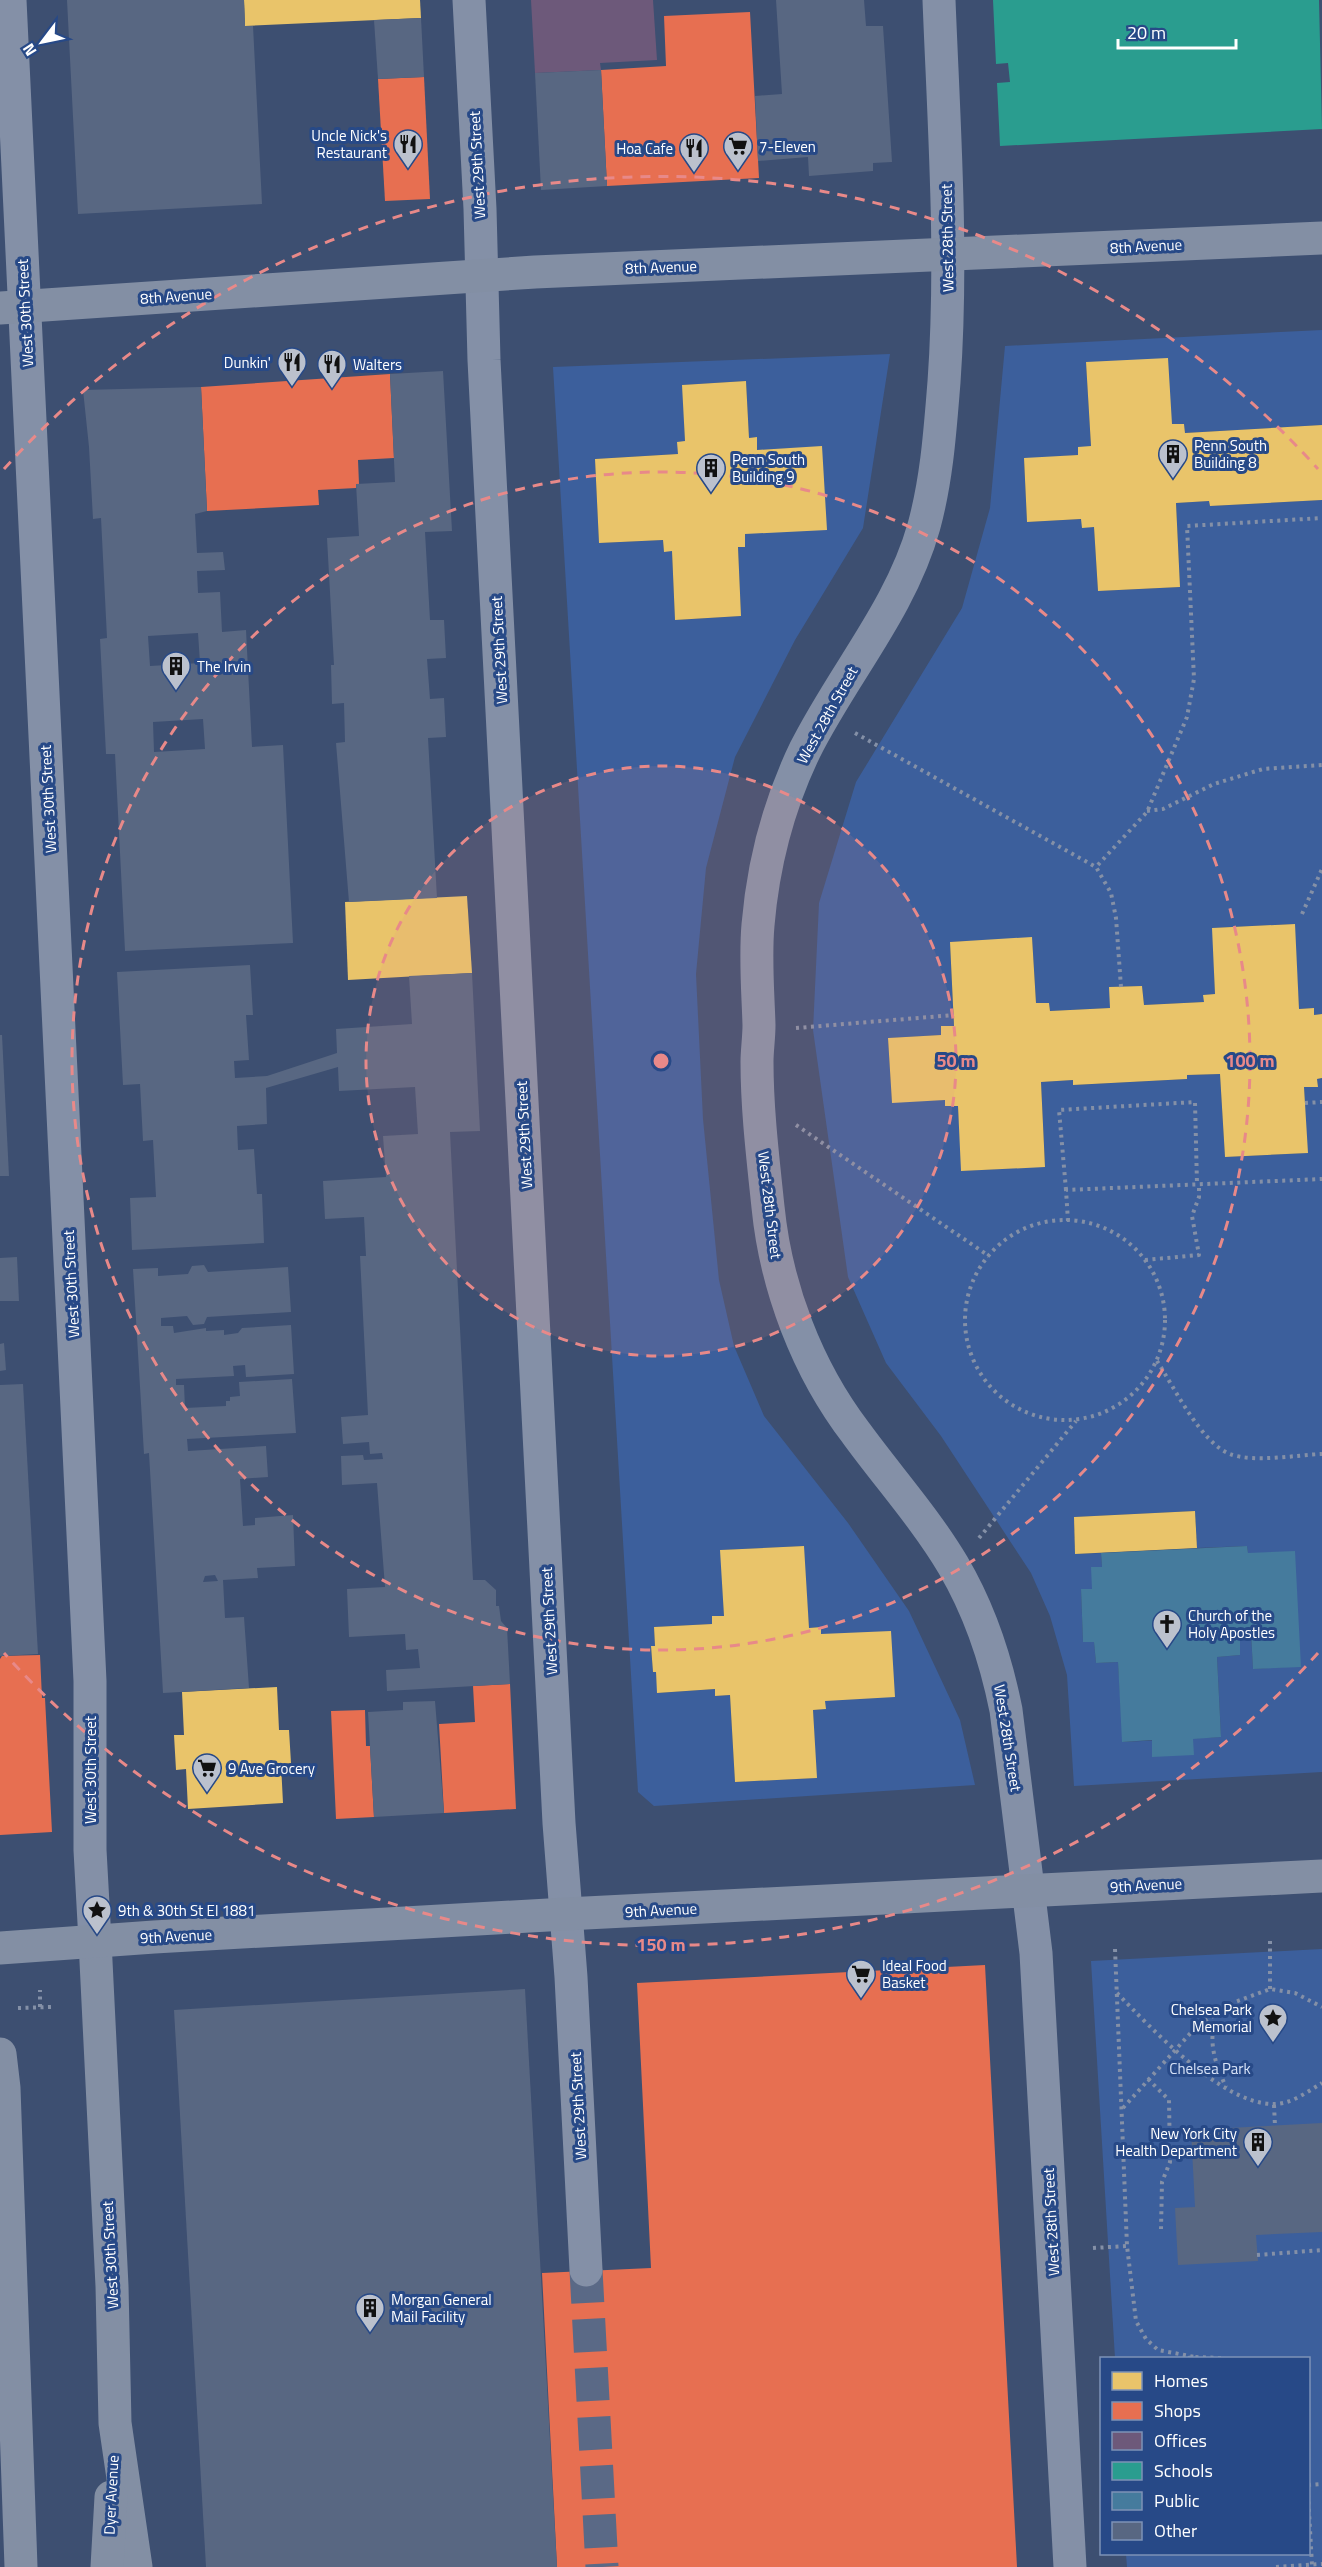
<svg xmlns="http://www.w3.org/2000/svg" width="1322" height="2567" font-family="'Titillium Web',sans-serif">
<style>
.green{fill:#3c5f9c;fill-rule:evenodd}
.homes{fill:#e9c46a}
.shops{fill:#e76f51}
.offices{fill:#6d597a}
.schools{fill:#2a9d8f}
.public{fill:#457b9d}
.building{fill:#586782;fill-rule:evenodd}
.lines{fill:none;stroke-linecap:round;stroke-linejoin:round}
.minor-tunnel{stroke:#5a6986;stroke-width:33;stroke-dasharray:33 16;stroke-linecap:butt}
.path{stroke:#8490a7;stroke-width:4;stroke-dasharray:3 4.5;stroke-linecap:butt}
.minor{stroke:#8490a7;stroke-width:33}
.major{stroke:#838fa4;stroke-width:33}
.ring{fill:none;stroke:#e88989;stroke-width:3;stroke-dasharray:10 8}
.labels{text-anchor:middle;dominant-baseline:central;stroke-width:6;stroke-linejoin:round;paint-order:stroke}
.poi-label{font-size:15px;fill:#fff;stroke:#274987;text-anchor:start}
.street-label{font-size:15px;fill:#fff;stroke:#274987}
.park-label{font-size:15px;fill:#d6e2f7;stroke:#274987}
.centre{fill:#e88989;stroke:#274987;stroke-width:3}
.ring-label{font-size:18px;text-anchor:middle;font-weight:bold;fill:#e88989;stroke:#274987;stroke-width:6;stroke-linejoin:round;paint-order:stroke}
</style>
<rect width="100%" height="100%" fill="#3d4f71"/>
<g class="green">
<path d="M1322,330V425L1185,433L1184,424H1172L1086,362L1091,446L1078,455L1024,459L1027,522L1081,519L1094,527L1098,591L1180,587L1176,503L1209,501L1210,506L1322,500V1014L1314,1015L1313,1008L1299,1009L1294,924L1213,928L1215,994L1204,995V1002L1144,1005L1142,986L1110,987V1008L1050,1011L1049,1003H1036L1032,938L950,942L954,1026L941,1027V1035L888,1038L892,1102L945,1100V1106H958L962,1171L1045,1166L1041,1082L1073,1080L1074,1085L1187,1079V1075L1220,1074L1225,1157L1307,1153L1304,1087H1318L1317,1079L1322,1078V1772L1074,1786L1067,1675L1050,1616L1031,1573L941,1436L886,1363L848,1277L813,1030L819,903L856,782L962,608L990,508L1005,346ZM1195,1511L1197,1548L1247,1546L1248,1553L1301,1666L1253,1669L1251,1633H1240V1655L1217,1657L1221,1737L1123,1742L1118,1662L1096,1663L1094,1642H1083L1081,1589H1092V1567H1102L1101,1553L1075,1554L1074,1517Z"/>
<path d="M890,354L863,528L795,640L735,757L706,868L696,974L703,1119L719,1280L734,1346L764,1416L848,1523L909,1611L960,1720L975,1785L654,1806L638,1792L553,367ZM746,381L749,438L757,437V450L822,447L745,534V546L738,547L741,616L675,620L672,551H664L663,540L599,543L595,459L678,454L685,441L683,385ZM803,1546L809,1628L821,1627V1634L825,1709L813,1710L816,1778L735,1782L730,1695L715,1696V1689L658,1693L656,1672H653L651,1646H655L654,1627L712,1624V1616H724L721,1550Z"/>
<path d="M1322,1949V2567H1127L1126,2554H1308V2358H1115L1091,1961Z"/>
</g>
<g class="homes">
<path d="M244,0H420L421,18L245,26Z"/>
<path d="M1168,358L1172,424H1184L1185,433L1322,425V500L1210,506L1209,501L1176,503L1180,587L1098,591L1094,527L1082,528L1081,519L1027,522L1024,458L1078,455V447L1091,446L1086,362Z"/>
<path d="M746,381L749,438L757,437V450L822,446L827,530L745,534V547H738L741,616L675,620L672,551L664,552L663,540L599,543L595,459L678,454L677,442L685,441L682,385Z"/>
<path d="M467,896L472,973L348,980L345,902Z"/>
<path d="M1295,924L1299,1009L1314,1008V1015L1322,1014V1078L1317,1079L1318,1087H1304L1308,1153L1225,1157L1220,1074L1187,1075V1079L1073,1085V1080L1041,1082L1045,1167L961,1171L958,1106H945V1100L892,1103L888,1038L941,1035V1026H954L950,942L1032,937L1036,1003H1049L1050,1011L1110,1008L1109,987L1142,986L1144,1005L1204,1002L1203,995L1215,994L1212,928Z"/>
<path d="M1195,1511L1197,1548L1075,1554L1074,1517Z"/>
<path d="M804,1546L809,1628L821,1627V1634L891,1631L895,1697L825,1701L826,1709L813,1710L817,1778L735,1782L730,1695L715,1696V1689L657,1693L656,1672H653L651,1646H655L654,1627L712,1624V1616H724L720,1550Z"/>
<path d="M277,1687L279,1730H289L291,1763L281,1764L283,1803L188,1809L186,1769L176,1770L174,1735H184L182,1692Z"/>
</g>
<g class="shops">
<path d="M750,12L759,178L607,186L601,70L666,66L664,16Z"/>
<path d="M424,77L430,199L385,201L378,79Z"/>
<path d="M390,374L394,458L358,460L359,484H356V488L318,490L319,505L207,511L201,387Z"/>
<path d="M40,1655L42,1698H45L52,1832L0,1835V1659L2,1656Z"/>
<path d="M510,1684L516,1809L444,1813L439,1724L475,1722L473,1686Z"/>
<path d="M365,1710L366,1746H370L374,1817L336,1819L331,1711Z"/>
<path d="M985,1965L1017,2567H557L542,2273L651,2268L637,1983Z"/>
</g>
<path class="offices" d="M531,0H653L657,60L600,63L601,70L535,73Z"/>
<path class="schools" d="M993,0H1319L1322,129L1000,146L997,83L1010,82L1008,63L996,64Z"/>
<path class="public" d="M1247,1546L1248,1553L1295,1551L1301,1667L1253,1669L1251,1633H1240V1655L1217,1657L1221,1737L1193,1739L1194,1755L1152,1757V1740L1122,1742L1118,1662L1096,1663L1094,1642H1083L1081,1589H1092L1091,1567H1102L1101,1553Z"/>
<g class="building">
<path d="M67,0H244L245,26H253L262,204L78,214Z"/>
<path d="M776,0H864L866,26H883L892,162L873,163V171L809,176L808,157L758,161L755,96L782,94Z"/>
<path d="M421,18L424,77L378,79L374,20Z"/>
<path d="M601,70L607,186L541,190L535,73Z"/>
<path d="M443,371L452,531L425,532L430,620H444L446,658L427,659L430,699L444,698L446,737L428,738L437,898L349,902L336,743L345,742L344,703L332,704L331,665H334L327,538L359,536L356,484L395,482L390,374Z"/>
<path d="M201,387L207,511L195,514L197,553L223,552L225,570L197,571L198,593L220,592L222,632L246,630L252,747L283,745L293,943L125,951L115,754H106L100,639L107,638L101,518L93,519L89,447L83,390ZM198,633L200,663L150,666L148,636ZM203,719L205,749L154,752L153,722Z"/>
<path d="M250,965L253,1015H246L249,1060L234,1061L235,1078L267,1076L337,1053L336,1029L412,1024L409,976L472,973L480,1131L450,1132L454,1212L473,1580H485L496,1590V1606H499L501,1621L507,1628L510,1684L387,1691L386,1670L420,1668L418,1649L406,1650L405,1634L349,1637L347,1589L385,1587L377,1483L342,1485L341,1456L363,1455L364,1460L383,1459L382,1453L370,1454L369,1442L343,1444L341,1417L368,1415L360,1256H366L364,1217L325,1219L323,1181L386,1177L383,1136L418,1134L415,1087L339,1091L338,1067L266,1088L267,1124L237,1126L238,1150L254,1149L257,1194H262L264,1243L132,1250L130,1198L156,1197L153,1140L143,1141L140,1084L123,1085L117,972Z"/>
<path d="M0,1035H2L9,1176H0Z"/>
<path d="M17,1257L19,1301H0V1258Z"/>
<path d="M204,1265L208,1272L288,1267L291,1312L207,1317L204,1324L193,1325L187,1316L161,1318V1326H173L174,1333L206,1328V1331L224,1330V1335L238,1333L242,1328L291,1325L294,1374L246,1377L245,1365L233,1366L234,1376L176,1379V1385H184L185,1408L226,1406V1401H230V1397L240,1396L239,1382L292,1379L296,1433L187,1439L188,1451L266,1446L268,1477L240,1479L243,1526L255,1525V1518L293,1515L295,1566L257,1568L258,1578L223,1580L225,1618L244,1617L249,1688L163,1693L149,1453L144,1454L133,1269L158,1268V1276L188,1274L192,1266ZM215,1575L218,1581L203,1582L205,1576Z"/>
<path d="M4,1343L6,1370L0,1371V1344Z"/>
<path d="M23,1384L38,1654L0,1656V1385Z"/>
<path d="M435,1701L444,1813L374,1817L368,1712L403,1710V1702Z"/>
<path d="M525,1989L557,2567H206L174,2010Z"/>
<path d="M1322,2123V2232L1256,2235L1258,2261L1178,2265L1175,2208L1195,2207L1191,2130Z"/>
</g>
<g class="lines">
<path class="minor-tunnel" d="M586,2270L602,2567"/>
<g class="path">
<path d="M855,733L1096,867"/>
<path d="M1147,811L1163,809L1214,784L1263,769L1322,765"/>
<path d="M1302,914L1322,869"/>
<path d="M1121,987L1116,918L1111,893L1096,867L1147,812L1187,717L1194,679L1187,526L1322,518"/>
<path d="M796,1028L954,1015"/>
<path d="M1305,1103L1322,1102"/>
<path d="M796,1125L989,1256"/>
<path d="M1066,1190L1059,1110L1195,1102L1197,1184"/>
<circle cx="1065" cy="1320" r="100"/>
<path d="M1068,1221L1066,1190L1322,1179"/>
<path d="M1145,1260L1199,1255L1192,1216L1199,1197V1184"/>
<path d="M1157,1361C1174,1387 1201,1443 1230,1454C1254,1463 1296,1455 1322,1454"/>
<path d="M979,1538L1076,1421"/>
<path d="M1115,1949L1127,2246L1136,2321L1146,2339L1158,2350L1195,2357"/>
<path d="M1270,1989V1941"/>
<path d="M1117,1993C1151,2028 1221,2103 1272,2104C1290,2105 1307,2092 1322,2083"/>
<path d="M40,2007V1990"/>
<path d="M18,2008L52,2007"/>
<path d="M1217,2014C1207,2041 1215,2063 1226,2087"/>
<path d="M1148,2079L1169,2100L1170,2162L1162,2182L1161,2229"/>
<path d="M1274,2105L1275,2126"/>
<path d="M1123,2108L1196,2027L1235,2002L1270,1989L1295,1993L1322,2007"/>
<path d="M1093,2248L1127,2246"/>
<path d="M1257,2255L1322,2250"/>
<path d="M1188,2358L1195,2357L1221,2358"/>
<path d="M1308,2485L1322,2484"/>
<path d="M1308,2494L1312,2565"/>
<path d="M1276,2567L1322,2564"/>
</g>
<g class="minor">
<path d="M10,0L90,1681V1850L95,1941"/>
<path d="M469,0L480,209L484,360L559,1823L571,1977L586,2270"/>
<path d="M939,0C944,127 953,255 944,382C940,431 937,478 924,526C901,609 843,674 805,750C779,804 763,866 758,925C755,958 758,992 759,1025C759,1038 757,1050 757,1062C757,1110 763,1159 768,1207C776,1287 807,1369 856,1433C888,1477 925,1518 953,1565C979,1609 996,1660 1006,1710L1036,1953L1070,2567"/>
</g>
<g class="major">
<path d="M0,308L535,272L1322,238"/>
<path d="M95,1941L112,2286L115,2423L136,2567"/>
<path d="M0,1948L154,1937L566,1914L1322,1876"/>
<path d="M0,2054L4,2088L21,2567"/>
<path d="M107,2567L111,2497"/>
</g>
</g>
<circle cx="661" cy="1061" r="295" fill="#e88989" fill-opacity=".12"/>
<g class="ring">
<circle cx="661" cy="1061" r="295"/>
<circle cx="661" cy="1061" r="589"/>
<path d="M1318 1653A884 884 0 0 1 4 1653M4 469A884 884 0 0 1 1318 469"/>
</g>
<defs>
<g id="restaurant-pin" transform="scale(1.5)"><path d="M0 17L-7.5 6A9.5 9.5 0 1 1 7.5 6Z" fill="#bbc1cd" stroke="#274987"/><path d="M-5-6h1v4h1v-4h1v4h1v-4h1v5L-1.5 .5V6h-2V.5L-5-1ZM5-6V6H3V1.5H1.5Q1.5-4 5-6Z" fill="#111"/></g>
<g id="supermarket-pin" transform="scale(1.5)"><path d="M0 17L-7.5 6A9.5 9.5 0 1 1 7.5 6Z" fill="#bbc1cd" stroke="#274987"/><path d="M-6-5.5h2.5l.6 2H6L4.5 2H-2.5L-4.4-4H-6ZM-1.5 3.2a1.3 1.3 0 1 0 .1 0ZM3 3.2a1.3 1.3 0 1 0 .1 0Z" fill="#111"/></g>
<g id="building-pin" transform="scale(1.5)"><path d="M0 17L-7.5 6A9.5 9.5 0 1 1 7.5 6Z" fill="#bbc1cd" stroke="#274987"/><path d="M-4-6H4V6H1V3H-1V6H-4ZM-2.5-4.3h1.7v1.8h-1.7ZM.8-4.3h1.7v1.8H.8ZM-2.5-1h1.7V.8h-1.7ZM.8-1h1.7V.8H.8Z" fill="#111"/></g>
<g id="church-pin" transform="scale(1.5)"><path d="M0 17L-7.5 6A9.5 9.5 0 1 1 7.5 6Z" fill="#bbc1cd" stroke="#274987"/><path d="M-1.2-6h2.4v3.5h3.3v2.4h-3.3V6h-2.4V-.1h-3.3v-2.4h3.3Z" fill="#111"/></g>
<g id="sight-pin" transform="scale(1.5)"><path d="M0 17L-7.5 6A9.5 9.5 0 1 1 7.5 6Z" fill="#bbc1cd" stroke="#274987"/><path d="M0-6L1.8-2.2L6-1.7L2.9 1.2L3.7 5.4L0 3.3L-3.7 5.4L-2.9 1.2L-6-1.7L-1.8-2.2Z" fill="#111"/></g>
</defs>
<g fill-rule="evenodd">
<use href="#restaurant-pin" x="408" y="144"/>
<use href="#supermarket-pin" x="738" y="146"/>
<use href="#restaurant-pin" x="694" y="148"/>
<use href="#restaurant-pin" x="292" y="362"/>
<use href="#restaurant-pin" x="332" y="364"/>
<use href="#building-pin" x="1173" y="454"/>
<use href="#building-pin" x="711" y="468"/>
<use href="#building-pin" x="176" y="666"/>
<use href="#church-pin" x="1167" y="1624"/>
<use href="#supermarket-pin" x="207" y="1768"/>
<use href="#sight-pin" x="97" y="1910"/>
<use href="#supermarket-pin" x="861" y="1974"/>
<use href="#sight-pin" x="1273" y="2018"/>
<use href="#building-pin" x="1258" y="2142"/>
<use href="#building-pin" x="370" y="2308"/>
</g>
<g class="labels">
<g class="poi-label">
<text x="387" y="135" text-anchor="end">Uncle Nick's<tspan x="387" dy="17">Restaurant</tspan></text>
<text x="759" y="146">7-Eleven</text>
<text x="673" y="148" text-anchor="end">Hoa Cafe</text>
<text x="271" y="362" text-anchor="end">Dunkin'</text>
<text x="353" y="364">Walters</text>
<text x="1194" y="445">Penn South<tspan x="1194" dy="17">Building 8</tspan></text>
<text x="732" y="459">Penn South<tspan x="732" dy="17">Building 9</tspan></text>
<text x="197" y="666">The Irvin</text>
<text x="1188" y="1615">Church of the<tspan x="1188" dy="17">Holy Apostles</tspan></text>
<text x="228" y="1768">9 Ave Grocery</text>
<text x="118" y="1910">9th &amp; 30th St El 1881</text>
<text x="882" y="1965">Ideal Food<tspan x="882" dy="17">Basket</tspan></text>
<text x="1252" y="2009" text-anchor="end">Chelsea Park<tspan x="1252" dy="17">Memorial</tspan></text>
<text x="1237" y="2133" text-anchor="end">New York City<tspan x="1237" dy="17">Health Department</tspan></text>
<text x="391" y="2299">Morgan General<tspan x="391" dy="17">Mail Facility</tspan></text>
</g>
<g class="street-label">
<text transform="translate(477 165) rotate(-93)">West 29th Street</text>
<text transform="translate(947 238) rotate(-91)">West 28th Street</text>
<text transform="translate(1146 246) rotate(-3)">8th Avenue</text>
<text transform="translate(661 267) rotate(-2)">8th Avenue</text>
<text transform="translate(176 296) rotate(-4)">8th Avenue</text>
<text transform="translate(25 313) rotate(-93)">West 30th Street</text>
<text transform="translate(499 650) rotate(-93)">West 29th Street</text>
<text transform="translate(827 715) rotate(-61)">West 28th Street</text>
<text transform="translate(48 799) rotate(-93)">West 30th Street</text>
<text transform="translate(524 1135) rotate(-93)">West 29th Street</text>
<text transform="translate(770 1205) rotate(83)">West 28th Street</text>
<text transform="translate(71 1284) rotate(-93)">West 30th Street</text>
<text transform="translate(549 1621) rotate(-93)">West 29th Street</text>
<text transform="translate(1008 1738) rotate(81)">West 28th Street</text>
<text transform="translate(90 1770) rotate(-90)">West 30th Street</text>
<text transform="translate(1146 1885) rotate(-3)">9th Avenue</text>
<text transform="translate(661 1910) rotate(-3)">9th Avenue</text>
<text transform="translate(176 1936) rotate(-3)">9th Avenue</text>
<text transform="translate(578 2106) rotate(-93)">West 29th Street</text>
<text transform="translate(1051 2222) rotate(-93)">West 28th Street</text>
<text transform="translate(110 2255) rotate(-93)">West 30th Street</text>
<text transform="translate(111 2495) rotate(-87)">Dyer Avenue</text>
</g>
<g class="park-label">
<text x="1210" y="2068">Chelsea Park</text>
</g>
</g>
<circle cx="661" cy="1061" r="9" class="centre"/>
<g class="ring-label">
<text x="956" y="1067">50 m</text>
<text x="1250" y="1067">100 m</text>
<text x="661" y="1951">150 m</text>
</g>
<rect x="1100" y="2357" width="210" height="198" fill="#274987" stroke="#7d92b7" stroke-width="1.5"/>
<rect x="1112" y="2372" width="30" height="18" fill="#e9c46a" stroke="#7d92b7" stroke-width="1.5"/>
<text x="1154" y="2387" font-size="18" fill="#ffffff">Homes</text>
<rect x="1112" y="2402" width="30" height="18" fill="#e76f51" stroke="#7d92b7" stroke-width="1.5"/>
<text x="1154" y="2417" font-size="18" fill="#ffffff">Shops</text>
<rect x="1112" y="2432" width="30" height="18" fill="#6d597a" stroke="#7d92b7" stroke-width="1.5"/>
<text x="1154" y="2447" font-size="18" fill="#ffffff">Offices</text>
<rect x="1112" y="2462" width="30" height="18" fill="#2a9d8f" stroke="#7d92b7" stroke-width="1.5"/>
<text x="1154" y="2477" font-size="18" fill="#ffffff">Schools</text>
<rect x="1112" y="2492" width="30" height="18" fill="#457b9d" stroke="#7d92b7" stroke-width="1.5"/>
<text x="1154" y="2507" font-size="18" fill="#ffffff">Public</text>
<rect x="1112" y="2522" width="30" height="18" fill="#586782" stroke="#7d92b7" stroke-width="1.5"/>
<text x="1154" y="2537" font-size="18" fill="#ffffff">Other</text>
<g transform="translate(42 42) rotate(238)" stroke="#274987" stroke-width="4.5" paint-order="stroke">
<path d="M0-4.5L10 22L0 15L-10 22Z" fill="#ffffff"/>
<text y="-9" font-size="16" font-weight="bold" text-anchor="middle" fill="#ffffff">N</text>
</g>
<path d="M1118 39v9h118v-9" fill="none" stroke="#ffffff" stroke-width="3"/>
<text x="1127" y="39" font-size="18" fill="#ffffff" stroke="#274987" stroke-width="4.5" paint-order="stroke">20 m</text>
</svg>
